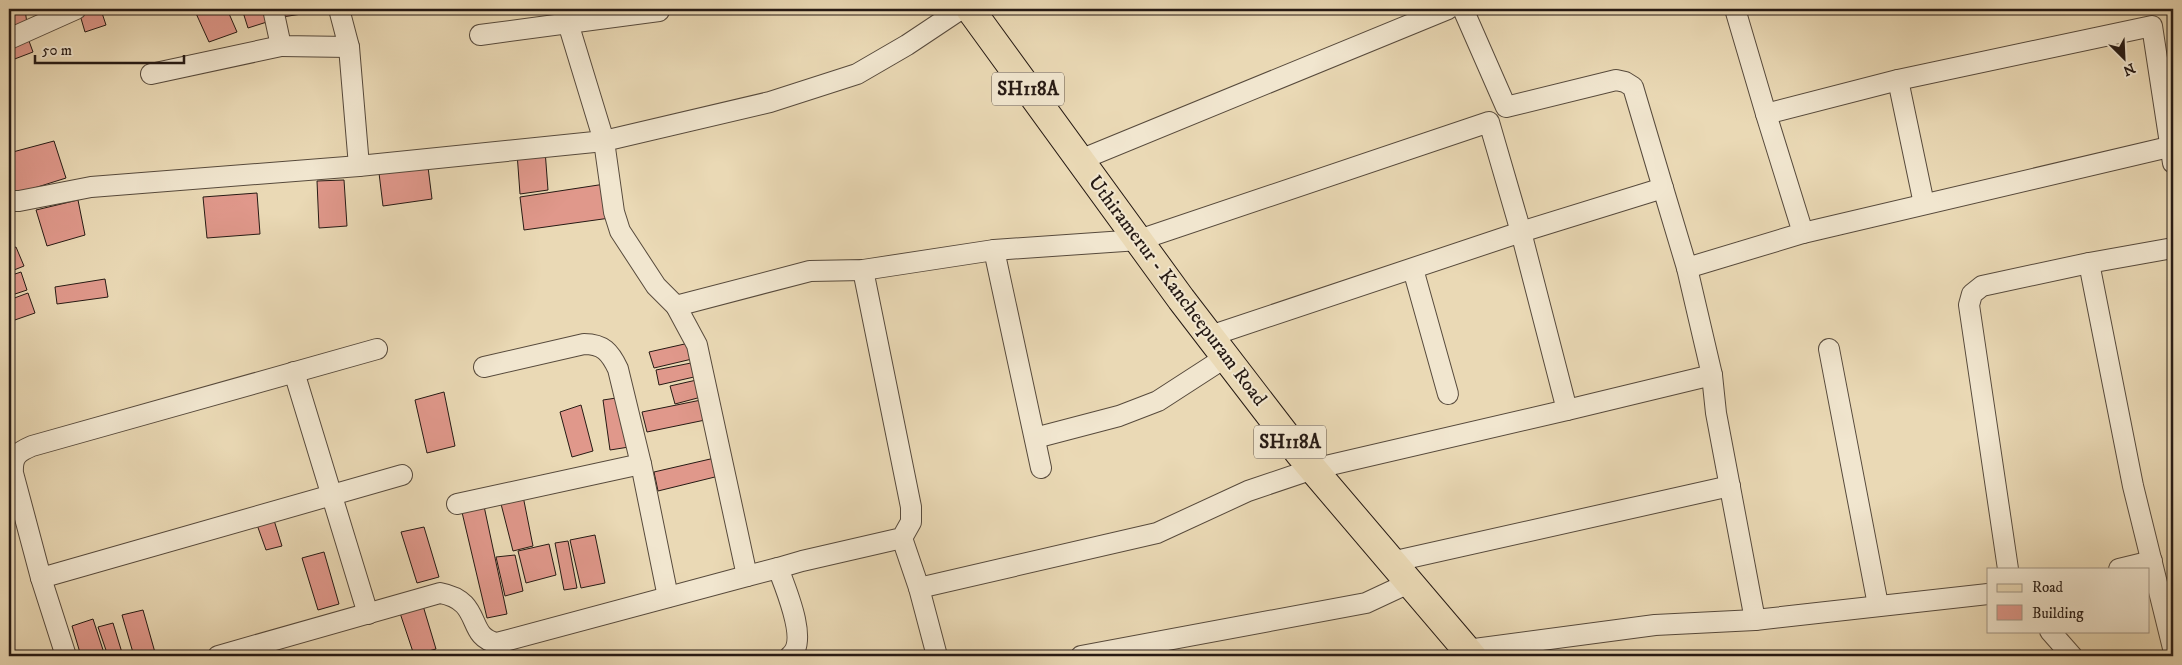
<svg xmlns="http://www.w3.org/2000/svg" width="2182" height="665" font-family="'IM FELL DW Pica',serif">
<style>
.building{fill:#e0988b;stroke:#261a14}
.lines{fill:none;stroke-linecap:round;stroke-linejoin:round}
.minor-casing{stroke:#574a3c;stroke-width:22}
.primary-casing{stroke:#261a14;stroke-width:30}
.minor{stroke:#f1e6cf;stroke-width:20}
.primary{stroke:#ead9b5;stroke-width:28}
.labels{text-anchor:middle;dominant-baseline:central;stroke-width:4;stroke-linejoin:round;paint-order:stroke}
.shield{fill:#f1e6cf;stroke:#63574c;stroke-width:1}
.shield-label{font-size:19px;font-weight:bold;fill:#261a14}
.street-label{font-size:20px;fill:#261a14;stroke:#f1e6cf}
</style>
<rect width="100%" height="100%" fill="#ead9b5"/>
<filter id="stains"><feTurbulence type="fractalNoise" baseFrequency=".004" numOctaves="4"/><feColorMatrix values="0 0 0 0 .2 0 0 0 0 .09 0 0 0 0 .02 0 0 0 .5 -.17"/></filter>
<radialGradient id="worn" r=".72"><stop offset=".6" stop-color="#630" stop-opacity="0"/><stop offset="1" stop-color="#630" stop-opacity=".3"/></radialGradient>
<g class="building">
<path d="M9,9H25L27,24L10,25Z"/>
<path d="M194,9H227L237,32L209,42Z"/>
<path d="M242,9H267L270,21L248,28Z"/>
<path d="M280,9H328V10L282,17Z"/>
<path d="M101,10L106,25L85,32L80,15Z"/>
<path d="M29,41L33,52L12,60L9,49Z"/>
<path d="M54,141L66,178L9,196V153Z"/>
<path d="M545,150L548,190L520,194L517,153Z"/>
<path d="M428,167L432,199L383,206L379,173Z"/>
<path d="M344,180L347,226L319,228L317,181Z"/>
<path d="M605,184L610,218L524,230L520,197Z"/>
<path d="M257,193L260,234L207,238L203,197Z"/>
<path d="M78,200L85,235L47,246L36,210Z"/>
<path d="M16,247L24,266L9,272V249Z"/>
<path d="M21,272L27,290L9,296V276Z"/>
<path d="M105,279L108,297L57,304L55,287Z"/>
<path d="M28,293L35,313L9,322V300Z"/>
<path d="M689,343L692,359L654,368L649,352Z"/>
<path d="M691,363L694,377L659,385L656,370Z"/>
<path d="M701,379L705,396L675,404L670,386Z"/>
<path d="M444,392L455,446L427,453L415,400Z"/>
<path d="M623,397L629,447L610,450L603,400Z"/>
<path d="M706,399L710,419L647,432L642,412Z"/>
<path d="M581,405L593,451L572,457L560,412Z"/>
<path d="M719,457L723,475L658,491L654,472Z"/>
<path d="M523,496L533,546L513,551L500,500Z"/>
<path d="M484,506L507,614L487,618L461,508Z"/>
<path d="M273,517L282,546L266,550L256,522Z"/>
<path d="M424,527L439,577L417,583L401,532Z"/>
<path d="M595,535L605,583L581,588L570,540Z"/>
<path d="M568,541L577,588L564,590L555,543Z"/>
<path d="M549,544L556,575L526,583L518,551Z"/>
<path d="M324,552L339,604L318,610L302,558Z"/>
<path d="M515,555L523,591L505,596L496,557Z"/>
<path d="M421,599L436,649L414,655L398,607Z"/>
<path d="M143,610L156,656H134L122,615Z"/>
<path d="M93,619L105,656H81L72,626Z"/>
<path d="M113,623L123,656H108L98,627Z"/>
</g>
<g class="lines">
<g class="minor-casing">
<g id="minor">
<path d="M273,9L281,46L349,47L339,9"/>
<path d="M1463,9L1506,107L1616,80L1625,82L1633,87L1663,188"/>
<path d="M1735,9L1766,114"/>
<path d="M480,35L659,11"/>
<path d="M9,39L76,9"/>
<path d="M349,47L359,166"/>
<path d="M151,74L281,46"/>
<path d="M1898,80L1924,204"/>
<path d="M1080,160L1448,9"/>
<path d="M9,201H19L91,187L359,166L604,141L568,23"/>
<path d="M1803,233L2173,146"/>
<path d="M2173,248L2089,263L2133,486L2173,648"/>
<path d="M994,250L1041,468"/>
<path d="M1687,268L1712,375L1716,413L1755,620"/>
<path d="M1413,269L1448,394"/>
<path d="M676,306L810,271L863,270L994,250L1139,240L1489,122L1521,232L1567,410L1712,375"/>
<path d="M1210,336L1521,232L1663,188L1687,268L1803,233L1766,114L1898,80L2152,26L2173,163"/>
<path d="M1829,349L1878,605"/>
<path d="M484,367L584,344C603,344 610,352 618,369L641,464L668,597"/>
<path d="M294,372L368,614"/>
<path d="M1035,438L1119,416L1158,401L1226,357"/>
<path d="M457,504L641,464"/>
<path d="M902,538L919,588L1157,533L1248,491L1313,469L1567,410"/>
<path d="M1391,562L1730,486"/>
<path d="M778,568L802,561L902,538L911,522V507L863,270"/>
<path d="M2008,569L1969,305L1972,294L1982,286L2089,263"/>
<path d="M2119,569L2152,561"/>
<path d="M747,576L778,568C785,587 809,642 790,656"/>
<path d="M41,578L402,475"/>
<path d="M919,588L937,656"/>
<path d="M2050,631L2072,656"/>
<path d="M1467,650L1655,625L1755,620L1988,594"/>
<path d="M66,656L41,578L13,473C12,456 18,452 32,446L377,349"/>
<path d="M218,656L440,593C484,601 465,637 497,643L747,576L697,345L676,306L656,286L620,231L614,212L604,141L770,102L857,74L907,45L961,9"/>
<path d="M1081,656L1366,603L1411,582"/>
</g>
</g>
<g class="primary-casing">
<path id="primary" d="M970,9L1181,299L1300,454L1472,656"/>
</g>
<use href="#minor" class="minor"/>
<use href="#primary" class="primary"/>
</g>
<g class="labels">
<g class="shield">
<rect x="992" y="72.5" width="72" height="33" rx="4"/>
<rect x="1254" y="425.5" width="72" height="33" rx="4"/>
</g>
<g class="shield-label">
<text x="1028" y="89">SH118A</text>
<text x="1290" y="442">SH118A</text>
</g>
<g class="street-label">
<text transform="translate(1177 291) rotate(53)">Uthiramerur - Kancheepuram Road</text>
</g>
</g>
<rect width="2182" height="665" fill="none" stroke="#ead9b5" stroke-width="30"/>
<rect x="10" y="10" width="2162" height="645" fill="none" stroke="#261a14" stroke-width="2.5"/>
<rect x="15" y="15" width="2152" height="635" fill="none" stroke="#261a14"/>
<rect x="1987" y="568" width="162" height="65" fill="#f1e6cf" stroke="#a09484"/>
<rect x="1997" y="584" width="25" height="8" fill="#ead9b5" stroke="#a09484"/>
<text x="2032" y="592" font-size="15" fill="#261a14">Road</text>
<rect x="1997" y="605" width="25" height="15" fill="#e0988b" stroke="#a09484"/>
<text x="2032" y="618" font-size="15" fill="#261a14">Building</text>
<g transform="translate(2124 58) rotate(156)" stroke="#f1e6cf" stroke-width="4" paint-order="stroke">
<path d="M0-4L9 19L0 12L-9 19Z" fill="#261a14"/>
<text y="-8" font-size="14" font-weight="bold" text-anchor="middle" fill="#261a14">N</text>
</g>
<path d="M35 55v8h149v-8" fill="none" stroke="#261a14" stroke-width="2.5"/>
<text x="42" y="55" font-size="15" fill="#261a14" stroke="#f1e6cf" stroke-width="4" paint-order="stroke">50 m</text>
<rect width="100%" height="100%" filter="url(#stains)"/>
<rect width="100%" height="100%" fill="url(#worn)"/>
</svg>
